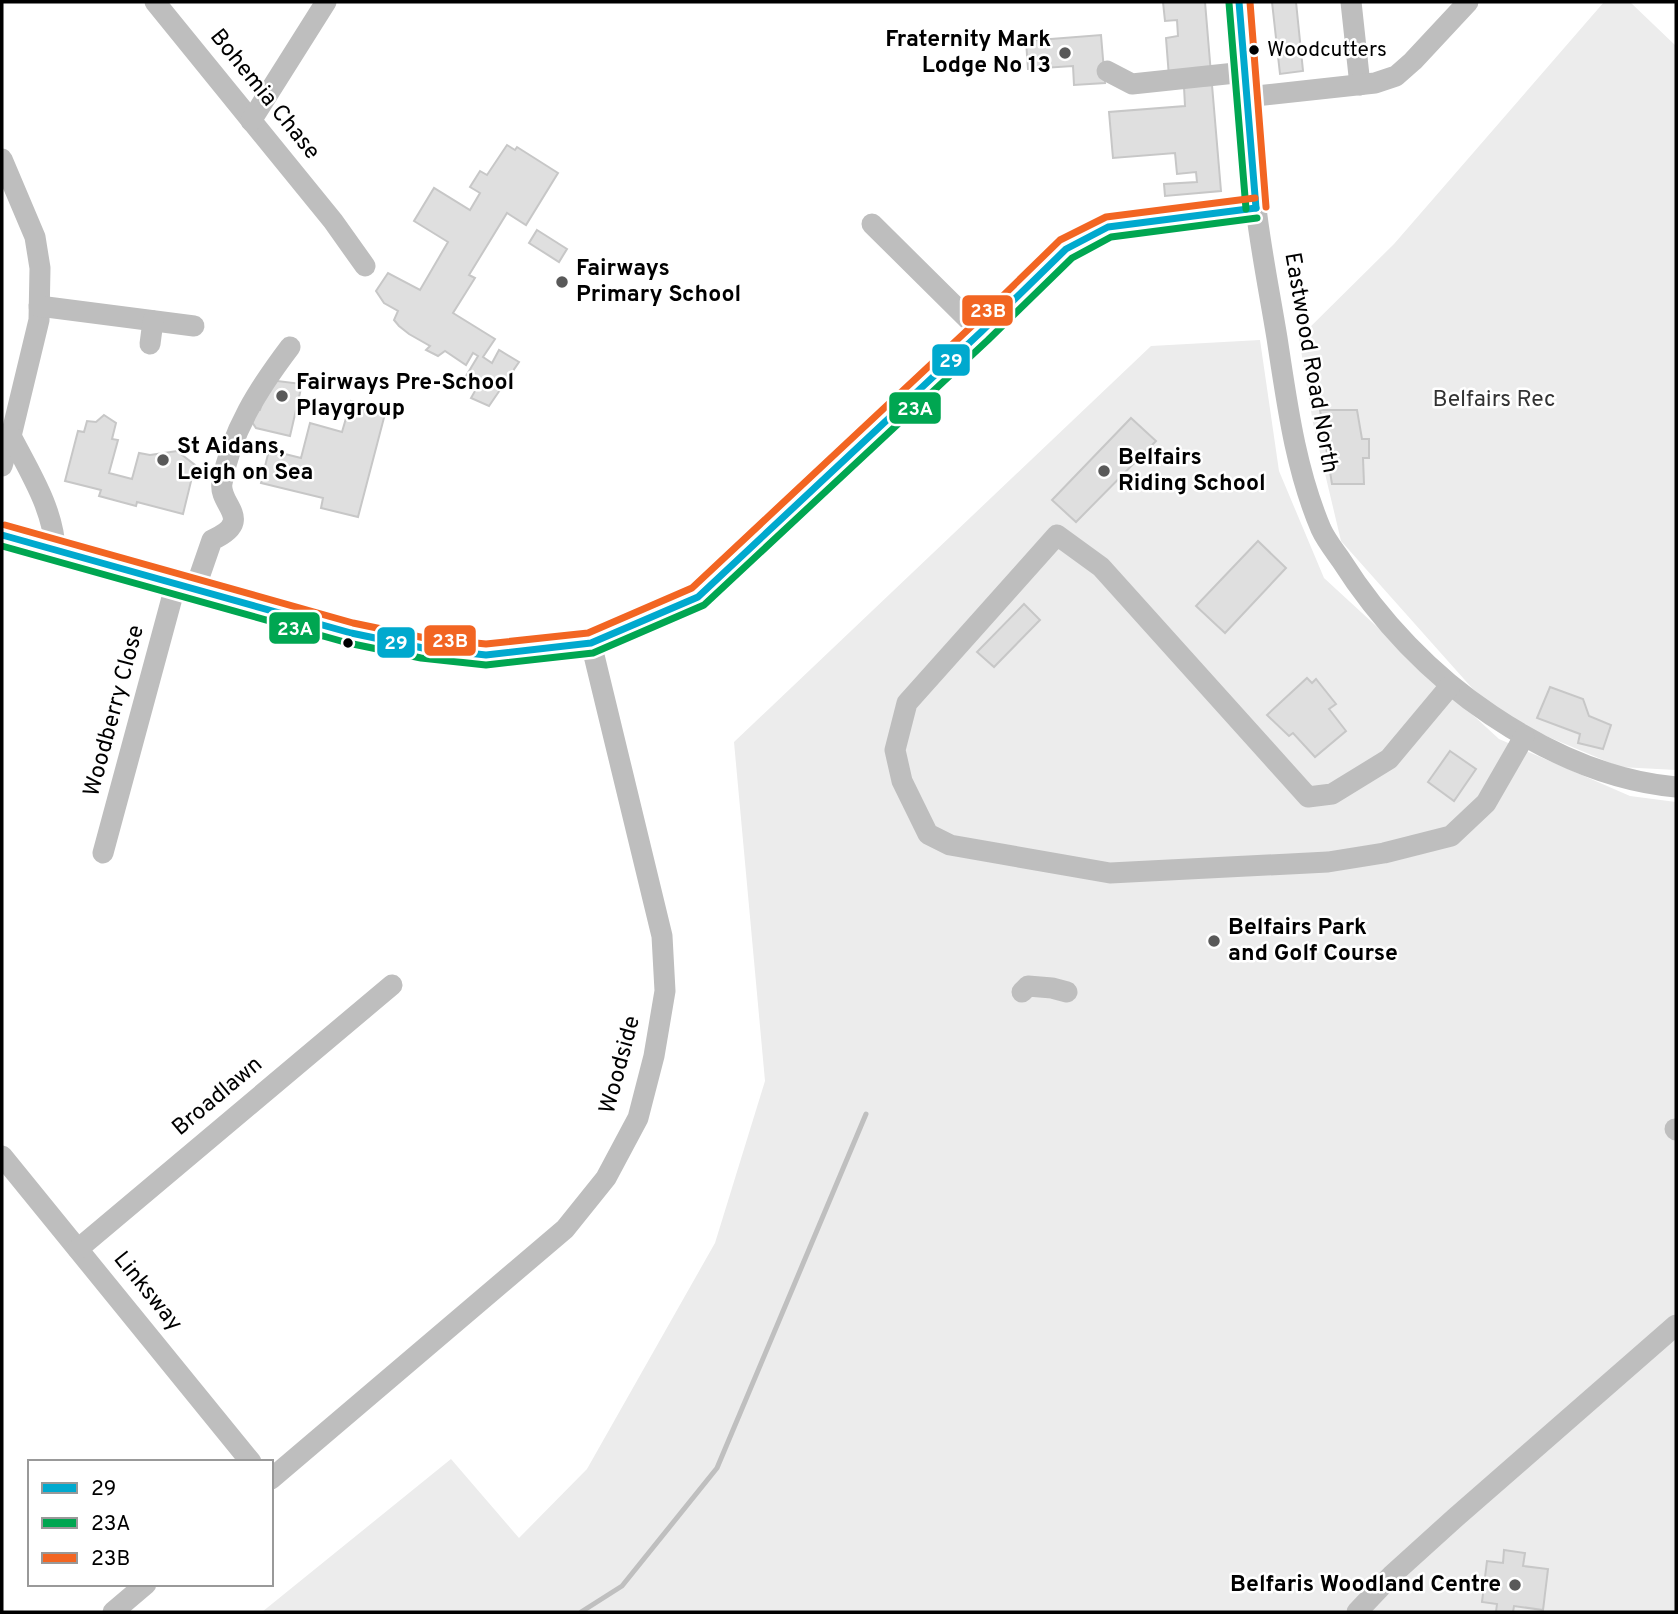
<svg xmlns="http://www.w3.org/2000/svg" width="1678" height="1614" font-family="Overpass,sans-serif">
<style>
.green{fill:#ececec}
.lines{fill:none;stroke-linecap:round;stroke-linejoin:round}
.stream{stroke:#bfbfbf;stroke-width:5}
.building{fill:#dfdfdf;stroke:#c7c7c7;stroke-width:2}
.minor{stroke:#bebebe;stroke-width:21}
.bus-1-casing{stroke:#fff;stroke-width:12}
.bus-2-casing{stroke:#fff;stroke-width:12}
.bus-3-casing{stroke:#fff;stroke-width:12}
.bus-1{stroke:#00a9ce;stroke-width:7}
.bus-2{stroke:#00a651;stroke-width:7}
.bus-3{stroke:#f26522;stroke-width:7}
.bus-dot{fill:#000;stroke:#fff;stroke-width:2.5}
.poi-dot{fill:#595959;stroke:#fff;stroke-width:2.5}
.labels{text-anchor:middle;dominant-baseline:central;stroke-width:5;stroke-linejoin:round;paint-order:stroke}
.bus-label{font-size:21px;fill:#000;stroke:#fff;text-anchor:start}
.poi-label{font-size:23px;font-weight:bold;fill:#000;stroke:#fff;text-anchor:start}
.street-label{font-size:23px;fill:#000;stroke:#fff}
.park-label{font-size:23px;fill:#333;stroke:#fff}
.line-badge{stroke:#fff;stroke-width:2.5}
.badge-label{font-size:19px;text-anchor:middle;font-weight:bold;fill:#fff}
</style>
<rect width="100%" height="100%" fill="#fff"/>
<g class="green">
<path d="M1604,2H1630L1676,46V770L1620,767L1496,715L1341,541L1313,423L1299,338L1394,244Z"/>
<path d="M1260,340L1279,471L1324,578L1499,739L1630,796L1676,802V1612H262L451,1459L519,1538L587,1469L715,1243L765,1081L734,742L1151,346Z"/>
</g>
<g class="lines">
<path class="stream" d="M581,1612L622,1586L717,1468L866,1114"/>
</g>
<g class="building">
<path d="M1163,2H1205L1211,74L1169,77L1166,38L1178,36L1177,20L1165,21Z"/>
<path d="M1272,2H1296L1303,71L1280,74Z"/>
<path d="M1101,35L1105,83L1074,85L1073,66L1028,69L1026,41Z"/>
<path d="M1212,85L1221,191L1165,196L1164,184L1197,182L1196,172L1177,174L1175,153L1113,158L1109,112L1185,106L1184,87Z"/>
<path d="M507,145L515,150L517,147L558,173L526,225L507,213L469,275L475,278L453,313L495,339L483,357L492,363L499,350L519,362L489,406L471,398L475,391L463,381L478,356L473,353L466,365L445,351L438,356L426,350L430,346L409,334L399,326L394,320L398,311L384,303L376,291L388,273L420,290L448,242L414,221L434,188L470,210L480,193L470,187L480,171L487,175Z"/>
<path d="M537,230L567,249L559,262L529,243Z"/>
<path d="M269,380L302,384L290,436L256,428L250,419L253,409L260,410Z"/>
<path d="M351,401L386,410L358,517L321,508L323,498L261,483L269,450L301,458L310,423L342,432Z"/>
<path d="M1320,410H1357L1362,439H1369V458H1363L1364,484H1332Z"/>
<path d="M104,415L116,423L112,439L118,440L109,473L132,479L139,453L150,455L177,451L195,465L183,514L137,502L136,506L99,496L101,490L65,481L78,431L84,432L87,421L96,422Z"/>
<path d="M1131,418L1156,441L1076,522L1052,500Z"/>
<path d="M1258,541L1286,568L1225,633L1196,606Z"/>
<path d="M1024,604L1040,620L994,667L977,652Z"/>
<path d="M1307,678L1312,683L1316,679L1336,704L1329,709L1346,731L1315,757L1293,733L1289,736L1267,715Z"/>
<path d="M1550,687L1583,699L1589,716L1611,725L1603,749L1578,743L1580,734L1537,718Z"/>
<path d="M1450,751L1476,769L1454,801L1428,782Z"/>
<path d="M1504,1550L1525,1553L1523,1566L1548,1569L1543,1610L1514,1606L1513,1612H1496L1497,1604L1482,1602L1487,1561L1503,1563Z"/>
</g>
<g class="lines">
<g class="minor">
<path d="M155,2L333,221L365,266"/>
<path d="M1239,2C1244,70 1248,139 1256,208C1261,251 1270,295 1277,338C1287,403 1295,468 1321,529C1326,540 1334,550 1341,560C1379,620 1431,675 1491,715C1546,752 1609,781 1676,787"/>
<path d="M1351,2L1360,85"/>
<path d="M1107,71L1132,84L1245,72"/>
<path d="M1247,97L1375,83L1396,76L1413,61L1468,2"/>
<path d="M251,121L326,2"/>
<path d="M2,159L35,237L40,268L39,320L11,436L2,466"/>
<path d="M872,224L981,332"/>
<path d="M39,306L194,326"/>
<path d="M150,344L153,321"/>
<path d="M11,436C29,471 54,510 55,550"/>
<path d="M2,535L351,633L423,648L486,655L591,643L698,597L981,332L1066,249L1108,227L1256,208"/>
<path d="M195,589L212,540C256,520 218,505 222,483C231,431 259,388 290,347"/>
<path d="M1450,686L1389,759L1332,794L1308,797L1101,567L1057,535L907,703L895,750L902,781L928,834L950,845L1110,873L1328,862L1384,853L1451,836L1486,803L1524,737"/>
<path d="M103,853L176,583"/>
<path d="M1022,992L1028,986L1052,988L1067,992"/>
<path d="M1675,1129L1676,1130"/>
<path d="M2,1156L251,1462"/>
<path d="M78,1249L392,985"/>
<path d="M271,1479L565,1229L606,1178L638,1118L654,1056L665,991L662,936L591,643"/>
<path d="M113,1612L146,1584"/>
<path d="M1357,1612L1392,1575L1455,1518L1676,1325"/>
</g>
<g class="bus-1-casing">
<g id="bus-1">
<path d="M1239,2L1256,208"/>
<path d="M2,535L351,633L423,648L486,655L591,643L698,597L981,332L1066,249L1108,227L1256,208"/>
</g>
</g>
<g class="bus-2-casing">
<g id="bus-2">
<path d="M1229,3L1246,209"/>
<path d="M2,546L348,643L421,658L486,665L593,653L704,605L988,340L1072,258L1111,237L1257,218"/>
</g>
</g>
<g class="bus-3-casing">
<g id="bus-3">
<path d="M1250,2L1266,207"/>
<path d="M5,525L353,623L425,638L486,644L588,633L692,588L974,324L1060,240L1106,217L1255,198"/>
</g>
</g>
<use href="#bus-1" class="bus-1"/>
<use href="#bus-2" class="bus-2"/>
<use href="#bus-3" class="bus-3"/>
</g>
<g class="bus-dot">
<circle cx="1254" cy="50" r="6"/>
<circle cx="348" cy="643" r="6"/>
</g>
<g class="poi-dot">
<circle cx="1065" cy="53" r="7"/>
<circle cx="562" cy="282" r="7"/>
<circle cx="282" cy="396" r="7"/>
<circle cx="163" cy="460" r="7"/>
<circle cx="1104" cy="471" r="7"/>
<circle cx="1214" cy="941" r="7"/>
<circle cx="1515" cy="1585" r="7"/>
</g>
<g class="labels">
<g class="bus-label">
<text x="1267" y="50">Woodcutters</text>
</g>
<g class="poi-label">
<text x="1051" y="40" text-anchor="end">Fraternity Mark<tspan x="1051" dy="26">Lodge No 13</tspan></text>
<text x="576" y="269">Fairways<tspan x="576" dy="26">Primary School</tspan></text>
<text x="296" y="383">Fairways Pre-School<tspan x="296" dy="26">Playgroup</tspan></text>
<text x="177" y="447">St Aidans,<tspan x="177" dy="26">Leigh on Sea</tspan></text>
<text x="1118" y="458">Belfairs<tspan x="1118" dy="26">Riding School</tspan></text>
<text x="1228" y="928">Belfairs Park<tspan x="1228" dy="26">and Golf Course</tspan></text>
<text x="1501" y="1585" text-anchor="end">Belfaris Woodland Centre</text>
</g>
<g class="street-label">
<text transform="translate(264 95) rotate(51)">Bohemia Chase</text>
<text transform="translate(1310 363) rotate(80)">Eastwood Road North</text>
<text transform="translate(115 711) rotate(-75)">Woodberry Close</text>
<text transform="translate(621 1065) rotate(-75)">Woodside</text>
<text transform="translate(218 1097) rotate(-40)">Broadlawn</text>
<text transform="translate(147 1292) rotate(51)">Linksway</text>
</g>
<g class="park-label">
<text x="1494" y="400">Belfairs Rec</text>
</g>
</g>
<g class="line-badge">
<rect x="961" y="294" width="53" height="33" rx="7" fill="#f26522"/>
<rect x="931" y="343" width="40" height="34" rx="7" fill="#00a9ce"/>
<rect x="888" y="391" width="54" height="34" rx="7" fill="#00a651"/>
<rect x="268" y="611" width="53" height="34" rx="7" fill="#00a651"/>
<rect x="423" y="624" width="54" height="33" rx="7" fill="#f26522"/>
<rect x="376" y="626" width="40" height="33" rx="7" fill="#00a9ce"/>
</g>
<g class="badge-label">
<text x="988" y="317">23B</text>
<text x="951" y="367">29</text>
<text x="915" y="415">23A</text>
<text x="295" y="635">23A</text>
<text x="450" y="647">23B</text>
<text x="396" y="649">29</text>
</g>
<rect width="1678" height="1614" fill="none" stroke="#000000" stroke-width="7"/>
<rect x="28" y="1460" width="245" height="126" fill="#ffffff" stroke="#999999" stroke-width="2"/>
<rect x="42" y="1483" width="35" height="10" fill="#00a9ce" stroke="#999999" stroke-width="2"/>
<text x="91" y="1495" font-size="21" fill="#000000">29</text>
<rect x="42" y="1518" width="35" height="10" fill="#00a651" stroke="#999999" stroke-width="2"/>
<text x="91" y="1530" font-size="21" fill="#000000">23A</text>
<rect x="42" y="1553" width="35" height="10" fill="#f26522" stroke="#999999" stroke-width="2"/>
<text x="91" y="1565" font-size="21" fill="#000000">23B</text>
</svg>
